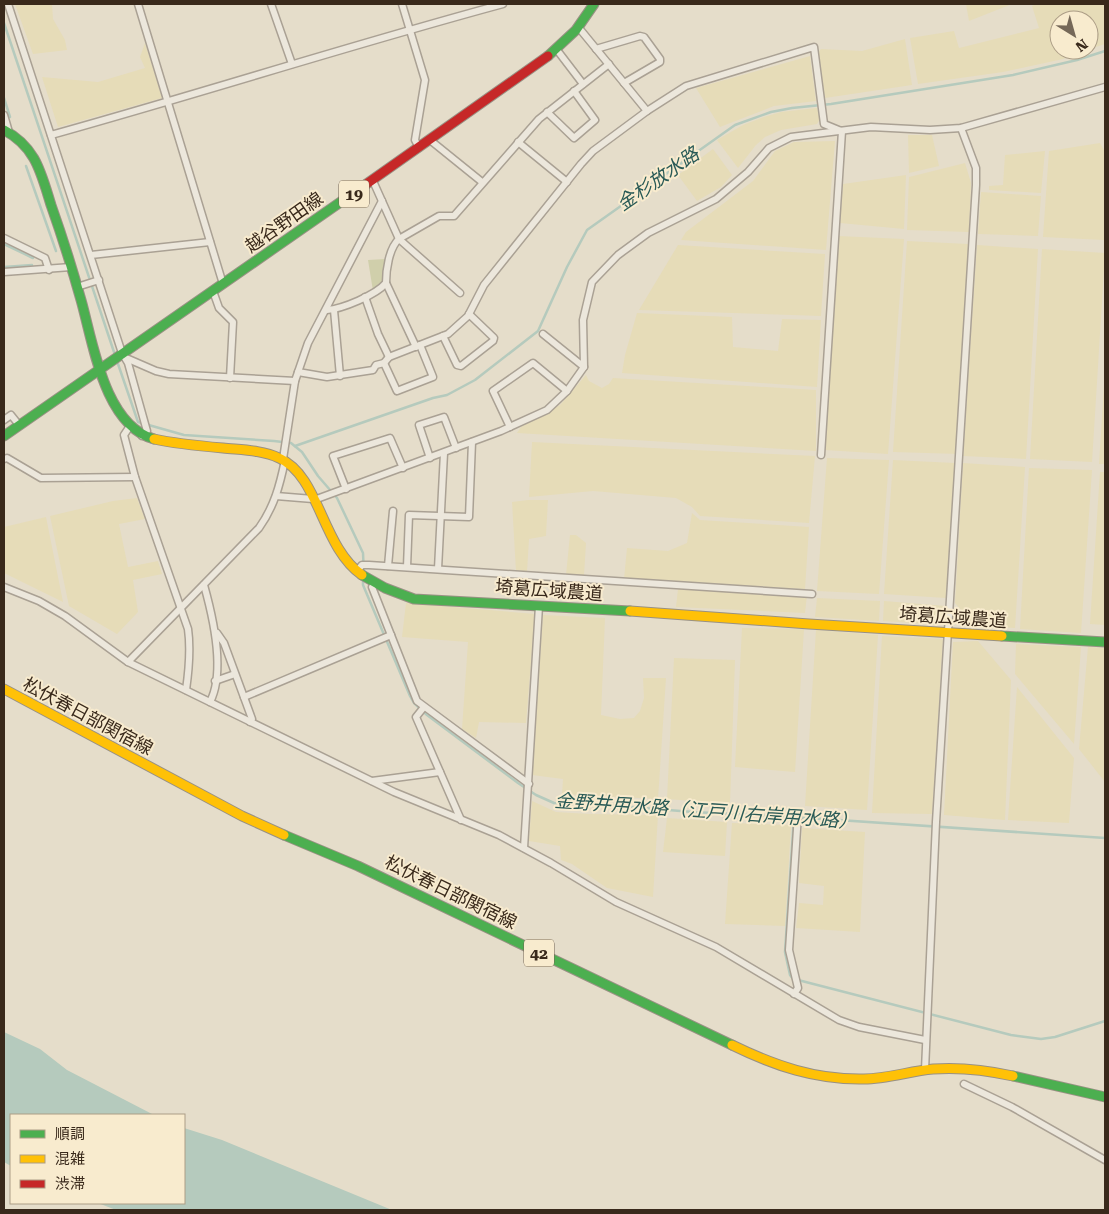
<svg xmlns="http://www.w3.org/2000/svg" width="1109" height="1214" font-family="'Roboto Serif','Noto Sans JP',serif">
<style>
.farmland{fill:#e6dcb8}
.cemetery{fill:#d0cfab}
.water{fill:#b5cabd}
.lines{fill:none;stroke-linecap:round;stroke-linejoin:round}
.stream{stroke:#b5cabd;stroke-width:2.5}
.street-casing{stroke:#aaa194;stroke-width:9}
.fast-casing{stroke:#999184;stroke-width:11}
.slow-casing{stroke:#999184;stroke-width:11}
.jam-casing{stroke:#999184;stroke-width:11}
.street{stroke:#ece7dc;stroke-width:6}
.fast{stroke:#4caf50;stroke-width:9}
.slow{stroke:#ffc107;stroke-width:9}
.jam{stroke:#c62828;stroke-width:9}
.labels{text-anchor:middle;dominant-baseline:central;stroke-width:4;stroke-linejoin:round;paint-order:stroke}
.shield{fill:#f8ebce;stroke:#726351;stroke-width:1}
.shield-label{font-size:16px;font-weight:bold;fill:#39291b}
.street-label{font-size:18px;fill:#39291b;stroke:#f8ebce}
.water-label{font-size:19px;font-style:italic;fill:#295a56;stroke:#f8ebce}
</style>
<rect width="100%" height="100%" fill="#e5ddca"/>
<g class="farmland">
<path d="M15,4H52L53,19L65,40L67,50L33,54Z"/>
<path d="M966,4H1012L969,21Z"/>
<path d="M1036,4H1105V44L1089,49V20H1059V50H1087L1063,59L1003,72L918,84L910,38L954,31L959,48L1039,28L1032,6Z"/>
<path d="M905,39L912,85L825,98L817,54L821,49L862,51Z"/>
<path d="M145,43L162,98L58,127L42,77L98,82L145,68L140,57Z"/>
<path d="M810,56L816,101L774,106L720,127L696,88Z"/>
<path d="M817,108L820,119L817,124L781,130L765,137L756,145L738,168L717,140L743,125L764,117L781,112Z"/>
<path d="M908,135H932L939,166L909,173Z"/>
<path d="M835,141L826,250L681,240L686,232L753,181L775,151L794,142Z"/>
<path d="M1100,143L1105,152L1104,240L1043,237L1049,151Z"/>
<path d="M713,149L732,175L721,187L697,201L678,175Z"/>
<path d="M1045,151L1041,193L989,190V186L1003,185L1005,155Z"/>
<path d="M965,163L971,183L969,232L907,230L909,177Z"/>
<path d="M906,175L904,229L840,223L843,184Z"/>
<path d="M981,192L1041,196L1038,236L978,234Z"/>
<path d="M838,236L904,239L888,454L825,450Z"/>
<path d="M907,241L968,244L959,454L893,452Z"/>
<path d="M678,245L825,254L821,316L639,310Z"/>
<path d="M977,245L1038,249L1026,459L963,456Z"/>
<path d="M1042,249L1105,253L1092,462L1030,459Z"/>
<path d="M637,313L732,317L733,347L778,351L782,319L821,320L817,387L622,373L625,355Z"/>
<path d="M1105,370V464H1099Z"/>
<path d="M586,375L589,381L602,388L609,384L613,378L816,390V451L517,433L521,427L560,405Z"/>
<path d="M532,442L815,456L809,523L700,516L692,507L676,498L593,491L529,497Z"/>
<path d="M827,458L889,460L879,594L817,591Z"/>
<path d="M893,460L955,463L946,598L884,594Z"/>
<path d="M963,463L1025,467L1015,628L975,626L955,603Z"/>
<path d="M1029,468L1092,470L1081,633L1020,629Z"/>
<path d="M1100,472H1105V625L1090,624Z"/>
<path d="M137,498L145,519L119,524L128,567L158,561L162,574L133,580L138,612L117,634L69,606L50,516L113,501Z"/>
<path d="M528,500H548L546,536L529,539L527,572L516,571L512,502Z"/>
<path d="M692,513L700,520L809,527L805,589L624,579L627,548L668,551L687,543Z"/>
<path d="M46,517L63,602L4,573V527Z"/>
<path d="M570,535H576L586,543L584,575H566Z"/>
<path d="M678,589L807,595L805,613L676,607Z"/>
<path d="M817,598L880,601L879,621L815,617Z"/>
<path d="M884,601L946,606L944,625L883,621Z"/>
<path d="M406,603L535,614L526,723L479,722L476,738L462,729L468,642L402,637Z"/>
<path d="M543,615L605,618L601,715L620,719L634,718L640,711L644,698L643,678H666L658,799L562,794L563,779L532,775Z"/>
<path d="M742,628L804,629L795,772L735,767Z"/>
<path d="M816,630L878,635L867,810L805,806Z"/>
<path d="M882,636L943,639L932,814L872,813Z"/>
<path d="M978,641L1011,680L1005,820L944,815L953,642Z"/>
<path d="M1016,644L1081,647L1074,744L1015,674Z"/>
<path d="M1088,647L1105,648V782L1079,749Z"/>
<path d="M674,658L735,660L730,804L667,799Z"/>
<path d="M1017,687L1074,758L1069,823L1008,820Z"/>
<path d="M532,801L556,812L589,814L658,815L653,897L607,888L572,864L561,860L560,846L529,841Z"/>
<path d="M667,818L727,822L725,856L663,852Z"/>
<path d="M732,823L791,825L785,926L725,924Z"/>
<path d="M802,828L865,832L860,932L796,928L799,903L823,905L824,886L799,883Z"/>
</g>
<path class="cemetery" d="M386,259L382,281L373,291L368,260Z"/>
<g class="water">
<path d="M4,1032L40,1049L67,1070L154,1115H11V1166L4,1162Z"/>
<path d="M184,1128L222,1140L392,1210H116L98,1203H184Z"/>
</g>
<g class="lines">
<g class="stream">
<path d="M4,23L115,355"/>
<path d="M4,98L10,117"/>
<path d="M26,166L56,251"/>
<path d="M4,244L33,258"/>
<path d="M4,267L32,265"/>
<path d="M117,361L138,422L184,435L274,441L291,443L302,452L318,476L337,498L363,553L364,575"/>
<path d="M295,446L433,398L447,395L475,380L538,331L567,267L587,230L735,125L771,112L792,108L831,104L1013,75L1077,60L1105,51"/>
<path d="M363,580V585L410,696L414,703L427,715L518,783L536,795L554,803L593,804L693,812L794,817L1105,838"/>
<path d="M793,979L790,975L785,952L794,817"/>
<path d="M798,980L1011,1035L1041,1039L1055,1037L1105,1021"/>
</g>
<g class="street-casing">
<g id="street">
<path d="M8,4L122,353L128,363L145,424L147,431L142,436"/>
<path d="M138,4L223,284"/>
<path d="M271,4L292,64"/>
<path d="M402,4L425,80L415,140L419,148"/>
<path d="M579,28L647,111"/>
<path d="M596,49L640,36L644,37L660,59V62L624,83"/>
<path d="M557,50L583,84"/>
<path d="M547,112L574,138L595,120L574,91"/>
<path d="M4,115L9,132"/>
<path d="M51,135C202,93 351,45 503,4"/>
<path d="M430,140L482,182"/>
<path d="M518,142L567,182"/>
<path d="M373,181L399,239L460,293"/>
<path d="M4,238L45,258L49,270"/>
<path d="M91,255L210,242"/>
<path d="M4,272L71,267"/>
<path d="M386,283L416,347"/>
<path d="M77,287L99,280"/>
<path d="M213,291L219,308L233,322L230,378"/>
<path d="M365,297L378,334L389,357"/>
<path d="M327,310C342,309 376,295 386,283C386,270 389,248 399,239L439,216H454L539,119L609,64"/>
<path d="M334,310L340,376"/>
<path d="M543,334L584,367"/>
<path d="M443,336L457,365L461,366L493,341L494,338L469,314"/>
<path d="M126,358L156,371L169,374L295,381"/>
<path d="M384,363L397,391L433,377L420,345"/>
<path d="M298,372L327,377L373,370L376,365L384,363L389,357L448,334L468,316L484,285L581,164L593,151L647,111L686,86L814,47L824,124L841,131"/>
<path d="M4,420L11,415L19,425"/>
<path d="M130,426L124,435L135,477L188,629C191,650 189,669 186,690"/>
<path d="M510,427L493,391L533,363L567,391"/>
<path d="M821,455L842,131"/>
<path d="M430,458L419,425L444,417L456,448"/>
<path d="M4,459L7,458L41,478L135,477"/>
<path d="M283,459L295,381L308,343L382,201"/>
<path d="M346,489L333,456L390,438L403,468"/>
<path d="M276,496L313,499"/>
<path d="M314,500L501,431L547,410L567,391L584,367L583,320L592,282L618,255L648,233L716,199L748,172L769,148L791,137L871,127L930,130L961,128L1105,87"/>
<path d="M388,566L393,511"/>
<path d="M407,567L409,515L469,517L472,442"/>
<path d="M438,569L444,453"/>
<path d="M357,571L362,565H369L812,594"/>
<path d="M374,583L372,587L417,701L529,784"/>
<path d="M204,585C213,617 226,671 210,702"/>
<path d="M4,587L39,601L65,616L128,662L394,792L499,835L551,863L616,902L716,947L839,1020L859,1027L925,1040"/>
<path d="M217,633L224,643L252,719L250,722"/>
<path d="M128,662L259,528C274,507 280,485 285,460"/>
<path d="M215,681L235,674"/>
<path d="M244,697L391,635"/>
<path d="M424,707L416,717L461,820"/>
<path d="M372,781L440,772"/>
<path d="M524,848L539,606"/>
<path d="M794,994L798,988L789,950L798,814"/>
<path d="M925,1070L936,822L976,185V168L961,128"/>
<path d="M964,1084L1012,1107L1105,1160"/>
</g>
</g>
<g class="fast-casing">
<g id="fast">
<path d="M548,56L576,30L594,4"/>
<path d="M4,130C36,147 41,173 51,205C62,236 72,268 81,300C93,342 104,425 154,439"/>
<path d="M4,436L365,185"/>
<path d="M362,575L385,588L414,599L630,611"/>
<path d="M1002,636L1105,642"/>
<path d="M284,835L358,866L732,1045"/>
<path d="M1013,1076L1105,1097"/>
</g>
</g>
<g class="slow-casing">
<g id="slow">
<path d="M154,439C177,444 200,446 223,448C241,450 262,450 279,458C320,476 321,546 362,575"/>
<path d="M630,611L809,624L1002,636"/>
<path d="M4,689L242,816L284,835"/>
<path d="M732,1045C775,1066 816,1080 864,1079C887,1079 910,1071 933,1069C960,1067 986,1070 1013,1076"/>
</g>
</g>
<g class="jam-casing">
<path id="jam" d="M365,185L548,56"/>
</g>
<use href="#street" class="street"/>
<use href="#fast" class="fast"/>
<use href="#slow" class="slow"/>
<use href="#jam" class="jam"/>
</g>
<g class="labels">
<g class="shield">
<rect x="339" y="180.5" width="30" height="27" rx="4"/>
<rect x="524" y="939.5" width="30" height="27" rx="4"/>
</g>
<g class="shield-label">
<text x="354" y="194">19</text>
<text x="539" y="953">42</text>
</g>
<g class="street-label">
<text transform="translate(284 222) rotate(-35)">越谷野田線</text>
<text transform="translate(549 590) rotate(4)">埼葛広域農道</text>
<text transform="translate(953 617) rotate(4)">埼葛広域農道</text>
<text transform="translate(88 716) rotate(28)">松伏春日部関宿線</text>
<text transform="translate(451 892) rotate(26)">松伏春日部関宿線</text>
</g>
<g class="water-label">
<text transform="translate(658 179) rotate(-35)">金杉放水路</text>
<text transform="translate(706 811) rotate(4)">金野井用水路（江戸川右岸用水路）</text>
</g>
</g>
<rect width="1109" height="1214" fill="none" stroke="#39291b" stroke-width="10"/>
<rect x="10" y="1114" width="175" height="90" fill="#f8ebce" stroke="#ac9d86"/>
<rect x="20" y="1130" width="25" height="8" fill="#4caf50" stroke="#ac9d86"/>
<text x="55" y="1139" font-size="15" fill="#39291b">順調</text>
<rect x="20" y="1155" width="25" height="8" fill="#ffc107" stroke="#ac9d86"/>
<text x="55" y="1164" font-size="15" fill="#39291b">混雑</text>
<rect x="20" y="1180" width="25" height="8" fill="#c62828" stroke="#ac9d86"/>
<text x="55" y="1189" font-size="15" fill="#39291b">渋滞</text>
<g transform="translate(1074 35) rotate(143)"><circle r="24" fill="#f8ebce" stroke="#ac9d86"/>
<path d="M0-4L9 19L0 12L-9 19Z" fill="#756858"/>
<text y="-8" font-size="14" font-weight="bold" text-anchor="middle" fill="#39291b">N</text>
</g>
</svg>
